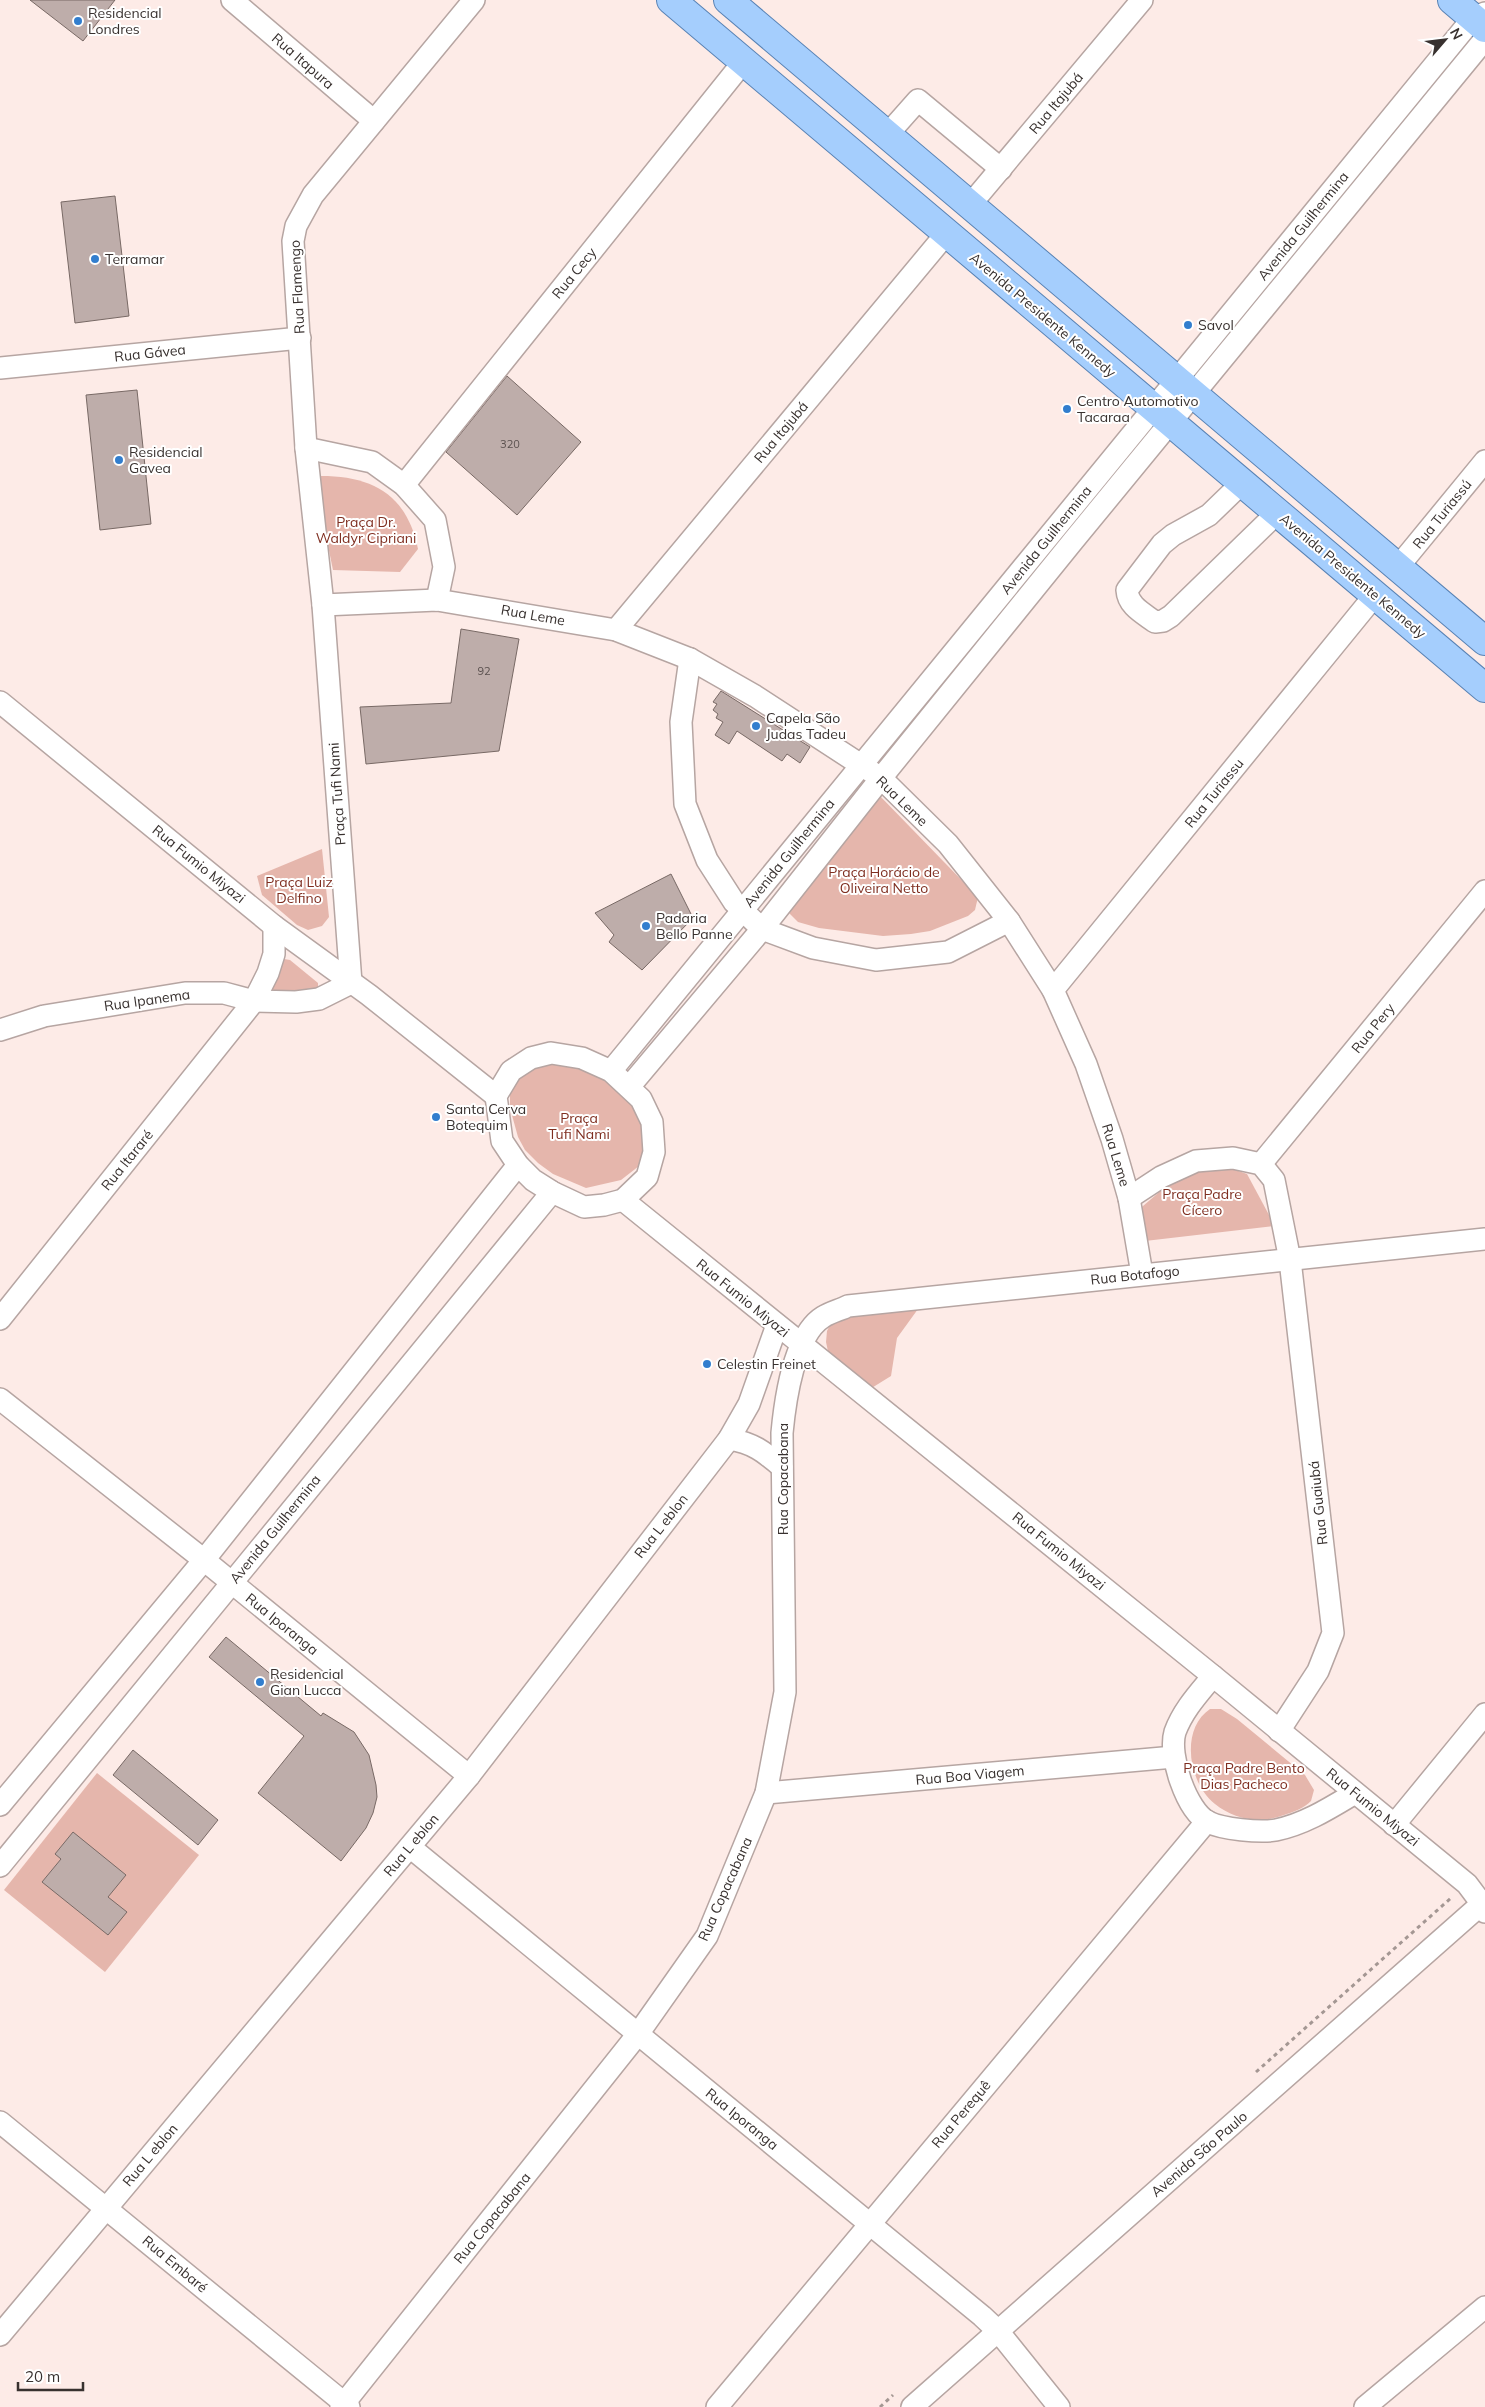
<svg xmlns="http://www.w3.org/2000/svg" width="1485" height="2407" font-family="Mulish,sans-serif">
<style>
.green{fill:#e5b6ac}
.building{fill:#beadaa;stroke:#786965}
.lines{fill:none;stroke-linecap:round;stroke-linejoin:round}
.minor-casing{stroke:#b6a5a2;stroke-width:24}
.major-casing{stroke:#5882b4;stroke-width:30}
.path{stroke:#a49793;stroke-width:3;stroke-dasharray:4 4;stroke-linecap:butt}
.minor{stroke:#fff;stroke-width:21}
.major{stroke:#a5cefd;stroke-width:28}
.poi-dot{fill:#327ece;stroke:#fff;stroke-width:2}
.labels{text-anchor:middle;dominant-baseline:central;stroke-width:4;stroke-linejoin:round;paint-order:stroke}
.number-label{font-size:11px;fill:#5a504e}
.poi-label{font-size:14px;fill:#38312f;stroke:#fff;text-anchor:start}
.street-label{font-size:14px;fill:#38312f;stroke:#fff}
.park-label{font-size:14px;fill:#7f2e20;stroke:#fff}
</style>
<rect width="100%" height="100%" fill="#fdebe7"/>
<g class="green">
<path d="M321,476C373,476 407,495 418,549L400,572L333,570L316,487Z"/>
<path d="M879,795L978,897L975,910L968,916L930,931L911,934L883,936L819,928L798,922L789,913Z"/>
<path d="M322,849L329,917L322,926L308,930L297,925L262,895L257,876Z"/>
<path d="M284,959L290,960L318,983V987C310,991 277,992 266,992Z"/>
<path d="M540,1059L595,1071L640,1110L649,1142L639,1166L621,1180L586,1188L553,1174L538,1163L525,1150L518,1137L510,1108V1086Z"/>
<path d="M1230,1168L1247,1174L1275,1226L1145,1241L1136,1212L1178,1176L1194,1169Z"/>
<path d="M918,1309L897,1338L891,1376L870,1389L829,1356L826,1342L827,1331L831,1323L844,1314Z"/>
<path d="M1210,1709H1221L1237,1719L1305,1775L1314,1790L1311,1801C1304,1808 1294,1812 1284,1815C1260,1824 1235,1820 1215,1804C1188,1783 1180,1729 1210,1709Z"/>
<path d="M97,1773L199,1855L105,1972L4,1890Z"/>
</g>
<g class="building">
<path d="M30,0H115L83,41Z"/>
<path d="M115,196L129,316L75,323L61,202Z"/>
<path d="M507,376L581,442L517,515L446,452Z"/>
<path d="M137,390L151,524L100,530L86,395Z"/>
<path d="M461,629L519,639L499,751L366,764L360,707L451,703Z"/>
<path d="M721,691L810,747L800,763L787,754L782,761L737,731L729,744L715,735L723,722L716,718L718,714L713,710L717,704L713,702Z"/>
<path d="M671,874L693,918L642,970L609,942L614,935L595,913Z"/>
<path d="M226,1637L321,1716L323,1713L354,1732L369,1755L376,1785L377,1797L373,1813L366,1828L341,1861L258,1793L304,1736L209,1657Z"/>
<path d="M133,1750L218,1820L198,1845L113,1775Z"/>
<path d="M73,1832L126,1875L108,1897L127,1912L108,1935L42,1882L61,1859L55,1854Z"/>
</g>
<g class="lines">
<g class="minor-casing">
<g id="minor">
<path d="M232,0L374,121"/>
<path d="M887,135L918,100L1001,169"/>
<path d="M970,205L1142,0"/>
<path d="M0,368L300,338"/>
<path d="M306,448L372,462L404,485L435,520L444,567L437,600"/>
<path d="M1242,483L1209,515L1173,535L1162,544L1127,590C1128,606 1143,613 1155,622L1163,621L1171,616L1277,513"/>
<path d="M404,485L744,61"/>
<path d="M1398,567L1485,461"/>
<path d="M323,605L437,600L616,630L690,659L755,696L881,778L948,844L1009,921L1053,990L1086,1064L1112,1139L1129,1198L1142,1274"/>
<path d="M616,630L946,234"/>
<path d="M690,659L681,722L685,804L707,860L734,902L762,929L813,948L876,960L948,952L1009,921"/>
<path d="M0,702L274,926L369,995L496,1096"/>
<path d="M1053,990L1375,595"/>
<path d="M0,1030L44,1016L185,993H224L254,1001L296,1002L319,999L351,983L323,605L306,448L293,241L296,226L313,195L474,0"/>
<path d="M551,1053L582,1058L611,1071L641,1099L652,1122L654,1152L647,1177L623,1200L604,1205L584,1207L552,1192L533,1180L518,1165L502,1141L496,1096L511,1071L531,1058Z"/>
<path d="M611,1071L1473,18L1485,13"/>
<path d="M629,1087L762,929L881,778L1073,541L1485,39"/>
<path d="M1261,1164L1485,891"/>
<path d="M1129,1198L1161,1177L1196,1161L1233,1158L1261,1164L1274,1180L1290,1260L1333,1633L1318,1671L1279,1731"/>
<path d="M623,1200L1213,1676L1467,1884L1482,1904L1485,1912"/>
<path d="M0,1319L254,1001L268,973L274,954V926"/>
<path d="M0,1399L204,1560L469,1776"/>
<path d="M729,1439C753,1443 763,1451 782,1467"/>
<path d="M1213,1676C1199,1693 1183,1710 1175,1732C1168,1755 1186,1810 1208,1822C1222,1829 1260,1833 1276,1830C1305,1824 1330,1808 1355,1793"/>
<path d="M766,1793L1174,1757"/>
<path d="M0,1805L204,1560L518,1165"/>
<path d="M1394,1825L1485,1714"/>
<path d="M410,1847L982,2316L998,2331L1059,2407"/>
<path d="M0,1866L552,1192"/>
<path d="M0,2122L349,2407"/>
<path d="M0,2335L469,1776L729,1439L749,1404L777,1325"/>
<path d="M341,2407L638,2034L707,1936L766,1793L785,1692L782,1433C785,1401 794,1335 823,1317C831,1312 840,1310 848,1306L1485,1239"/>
<path d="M717,2407L1207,1821"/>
<path d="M912,2407L1485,1901"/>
<path d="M1365,2407L1485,2307"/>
</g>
</g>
<g class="major-casing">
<g id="major">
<path d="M671,0L1485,688"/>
<path d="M728,0L1485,641"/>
<path d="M1452,0L1485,28"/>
</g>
</g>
<g class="path">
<path d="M1256,2072L1451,1898"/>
<path d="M880,2407L893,2395"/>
</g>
<use href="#minor" class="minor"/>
<use href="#major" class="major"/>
</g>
<g class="poi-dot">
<circle cx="78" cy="21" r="5"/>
<circle cx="95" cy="259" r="5"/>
<circle cx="1188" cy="325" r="5"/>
<circle cx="1067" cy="409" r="5"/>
<circle cx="119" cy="460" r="5"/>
<circle cx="756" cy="726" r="5"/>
<circle cx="646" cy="926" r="5"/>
<circle cx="436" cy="1117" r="5"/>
<circle cx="707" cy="1364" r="5"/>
<circle cx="260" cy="1682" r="5"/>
</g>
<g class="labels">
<g class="number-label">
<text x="510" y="444">320</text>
<text x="484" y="671">92</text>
</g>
<g class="poi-label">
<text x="88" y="13">Residencial<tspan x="88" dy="16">Londres</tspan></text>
<text x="105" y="259">Terramar</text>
<text x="1198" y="325">Savol</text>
<text x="1077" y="401">Centro Automotivo<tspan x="1077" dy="16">Tacaraa</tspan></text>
<text x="129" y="452">Residencial<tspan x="129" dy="16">Gavea</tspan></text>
<text x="766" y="718">Capela São<tspan x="766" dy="16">Judas Tadeu</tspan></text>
<text x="656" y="918">Padaria<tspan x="656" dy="16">Bello Panne</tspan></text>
<text x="446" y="1109">Santa Cerva<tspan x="446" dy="16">Botequim</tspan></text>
<text x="717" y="1364">Celestin Freinet</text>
<text x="270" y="1674">Residencial<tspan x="270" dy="16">Gian Lucca</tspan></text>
</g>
<g class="street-label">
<text transform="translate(303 61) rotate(41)">Rua Itapura</text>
<text transform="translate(1056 103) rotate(-50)">Rua Itajubá</text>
<text transform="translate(1303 226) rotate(-51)">Avenida Guilhermina</text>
<text transform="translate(574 273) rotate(-51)">Rua Cecy</text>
<text transform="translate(297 287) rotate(-93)">Rua Flamengo</text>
<text transform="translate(1043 315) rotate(40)">Avenida Presidente Kennedy</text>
<text transform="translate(150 353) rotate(-6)">Rua Gávea</text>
<text transform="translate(781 432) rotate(-50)">Rua Itajubá</text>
<text transform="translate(1442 514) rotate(-51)">Rua Turiassú</text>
<text transform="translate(1046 540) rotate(-51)">Avenida Guilhermina</text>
<text transform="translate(1353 576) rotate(40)">Avenida Presidente Kennedy</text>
<text transform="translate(533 615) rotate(10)">Rua Leme</text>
<text transform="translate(1214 793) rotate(-51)">Rua Turiassu</text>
<text transform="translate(337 794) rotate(-94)">Praça Tufi Nami</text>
<text transform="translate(902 801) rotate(44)">Rua Leme</text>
<text transform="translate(789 853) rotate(-51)">Avenida Guilhermina</text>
<text transform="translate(199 864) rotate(39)">Rua Fumio Miyazi</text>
<text transform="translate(147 1000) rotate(-8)">Rua Ipanema</text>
<text transform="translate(1373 1028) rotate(-51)">Rua Pery</text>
<text transform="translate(1116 1155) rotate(73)">Rua Leme</text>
<text transform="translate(127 1160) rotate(-51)">Rua Itararé</text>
<text transform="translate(1135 1275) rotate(-6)">Rua Botafogo</text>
<text transform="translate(743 1298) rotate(39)">Rua Fumio Miyazi</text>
<text transform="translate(783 1479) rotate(-90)">Rua Copacabana</text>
<text transform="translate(1318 1503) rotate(-96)">Rua Guaiubá</text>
<text transform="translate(661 1526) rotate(-52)">Rua L eblon</text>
<text transform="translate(275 1529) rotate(-51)">Avenida Guilhermina</text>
<text transform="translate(1059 1551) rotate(39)">Rua Fumio Miyazi</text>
<text transform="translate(282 1624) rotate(39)">Rua Iporanga</text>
<text transform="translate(970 1775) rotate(-5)">Rua Boa Viagem</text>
<text transform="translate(1373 1807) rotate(39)">Rua Fumio Miyazi</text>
<text transform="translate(411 1845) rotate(-50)">Rua L eblon</text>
<text transform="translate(725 1889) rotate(-66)">Rua Copacabana</text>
<text transform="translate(961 2114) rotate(-50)">Rua Perequê</text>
<text transform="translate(742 2119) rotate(39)">Rua Iporanga</text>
<text transform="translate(1199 2154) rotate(-41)">Avenida São Paulo</text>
<text transform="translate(150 2155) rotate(-50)">Rua L eblon</text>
<text transform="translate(492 2218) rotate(-51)">Rua Copacabana</text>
<text transform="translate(175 2264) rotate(40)">Rua Embaré</text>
</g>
<g class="park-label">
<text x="366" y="522">Praça Dr.<tspan x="366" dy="16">Waldyr Cipriani</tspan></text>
<text x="884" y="872">Praça Horácio de<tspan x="884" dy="16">Oliveira Netto</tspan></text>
<text x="299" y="882">Praça Luiz<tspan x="299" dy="16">Delfino</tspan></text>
<text x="579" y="1118">Praça<tspan x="579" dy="16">Tufi Nami</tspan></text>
<text x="1202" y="1194">Praça Padre<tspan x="1202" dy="16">Cícero</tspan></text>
<text x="1244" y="1768">Praça Padre Bento<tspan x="1244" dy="16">Dias Pacheco</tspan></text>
</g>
</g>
<g transform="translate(1445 40) rotate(62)" stroke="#ffffff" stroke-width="4" paint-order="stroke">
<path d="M0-4L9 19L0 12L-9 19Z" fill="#38312f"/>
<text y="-8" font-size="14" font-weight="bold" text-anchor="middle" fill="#38312f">N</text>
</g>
<path d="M18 2382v8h65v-8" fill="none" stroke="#38312f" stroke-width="2.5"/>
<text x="25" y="2382" font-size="15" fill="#38312f" stroke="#ffffff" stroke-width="4" paint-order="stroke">20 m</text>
</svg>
